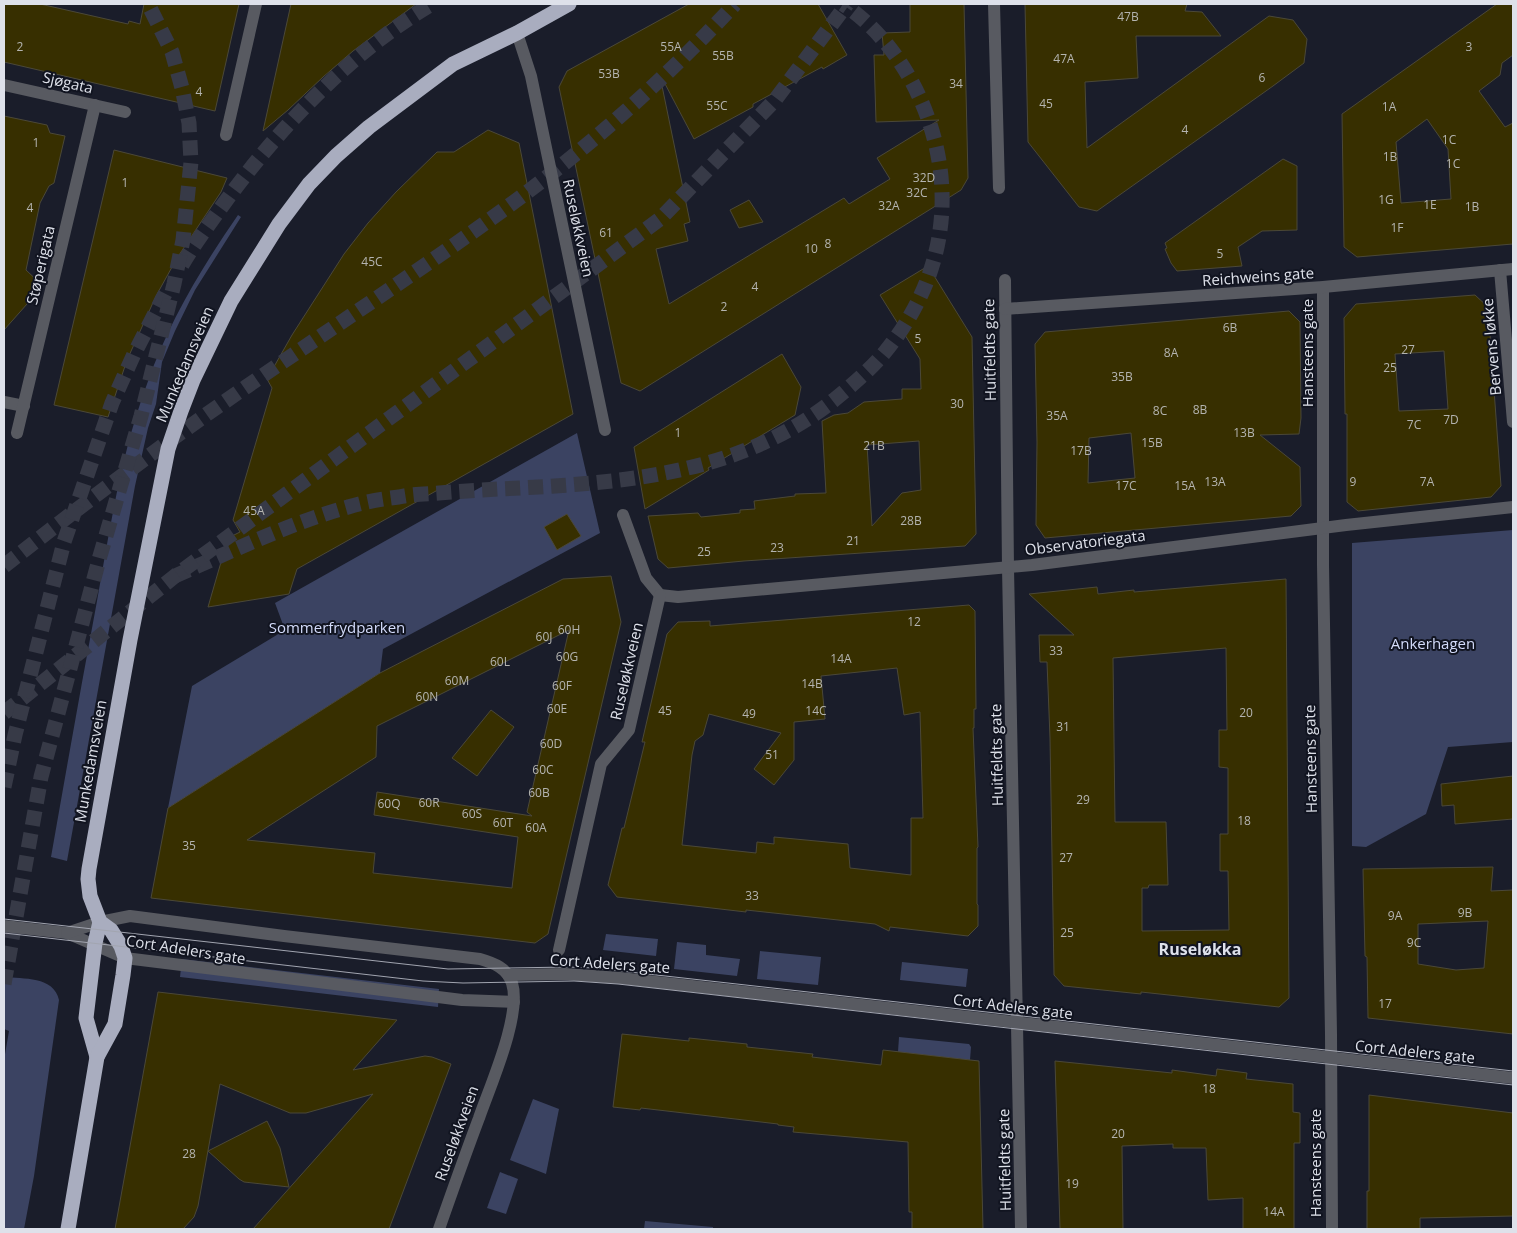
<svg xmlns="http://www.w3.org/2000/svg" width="1517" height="1233" font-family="'Open Sans',sans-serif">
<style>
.green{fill:#3b4362}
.building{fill:#372f00;stroke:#4b4838;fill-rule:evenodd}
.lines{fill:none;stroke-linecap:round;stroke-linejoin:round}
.highway-tunnel{stroke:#373a47;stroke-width:15;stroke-dasharray:15 8;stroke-linecap:butt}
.street{stroke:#585a61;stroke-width:12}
.highway{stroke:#a9adbf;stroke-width:15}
.tram{stroke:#a2a5b0;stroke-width:1}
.labels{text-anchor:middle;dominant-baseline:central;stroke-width:4;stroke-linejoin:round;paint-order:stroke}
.number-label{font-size:12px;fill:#b4b4b0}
.street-label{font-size:15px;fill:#dee1ea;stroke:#111420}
.park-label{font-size:15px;fill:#d3dbfa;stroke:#111420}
.neighbourhood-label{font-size:16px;font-weight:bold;fill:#dee1ea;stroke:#111420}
</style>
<rect width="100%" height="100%" fill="#1a1d2a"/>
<g class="green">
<path d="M238,215L241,217L195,290L175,331L162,362L156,404L148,428L135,486L67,861L51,857C66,772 81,686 97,601C110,528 121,454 147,384C168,323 202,267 238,215Z"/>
<path d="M577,433L600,533L383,649L380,673L168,808L192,686L285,630L275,603Z"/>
<path d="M1513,530V742L1448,747L1426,814L1366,847L1352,846V543Z"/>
<path d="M606,934L658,939L656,956L603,950Z"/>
<path d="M677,942L706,945V955L740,959L737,976L674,969Z"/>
<path d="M760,951L821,957L818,985L757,979Z"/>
<path d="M182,959L439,989L438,1007L180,977Z"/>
<path d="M902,962L968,969L966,987L900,980Z"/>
<path d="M4,977C23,979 54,976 59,1000L34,1176L24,1229H4V1060L9,1031L4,1029Z"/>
<path d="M899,1037L969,1044L971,1047L970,1060L898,1052Z"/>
<path d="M533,1099L559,1109L546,1174L510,1160Z"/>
<path d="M500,1172L518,1179L506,1214L487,1208Z"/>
<path d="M645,1221L713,1227V1229H644Z"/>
</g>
<g class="building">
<path d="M4,4H40L128,24L129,21L140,24L144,4H239L215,111L4,62Z"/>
<path d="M291,4H416L353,51L323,77L288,110L263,131Z"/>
<path d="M689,4H818L847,55L823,69L822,67L753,104V107L694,139L663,80L661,81L690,222L684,224L688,241L656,249L669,304L844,198L849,204L890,179L877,158L939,120L876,122L874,55H884L882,33L910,32V4H964L968,178L961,190L640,391L621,383L559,87L567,71Z"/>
<path d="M1025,4H1187L1185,11L1202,12L1221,36H1136L1138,78L1085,82L1087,148L1269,16L1293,20L1307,39L1304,63L1273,86L1097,211L1079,207L1028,142Z"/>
<path d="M1497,4H1513V55L1502,63L1500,75L1479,91L1505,127L1513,123V244L1357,257L1344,247L1342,114ZM1427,119L1448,149L1451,199L1401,203L1396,142Z"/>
<path d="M4,116L47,125L50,133L65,136L54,183L49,186L40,203L26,270L43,286L4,330Z"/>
<path d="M488,130L519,143L573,414L297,569L289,594L208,607L228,538L240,532L233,520L272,388L267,379L292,335L344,254L368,223L396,192L437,152H454Z"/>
<path d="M114,150L227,178L221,192L177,258L156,296L127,360L108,417L54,405Z"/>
<path d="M1283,159L1297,166V230L1262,231L1238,247L1242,266L1177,271L1171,263L1165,249L1167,248L1165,243Z"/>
<path d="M749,200L763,222L739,228L730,210Z"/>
<path d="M928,266L972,337L976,534L965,546L744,561L668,568L658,559L648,516L698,513L701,517L740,513V510L755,509L754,501L795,496V494L826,493L822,421L834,415L848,413L864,402L902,399V389H921L920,359L880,295ZM919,441L921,490L902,493L872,526L867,445Z"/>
<path d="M1475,295L1488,307L1501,486L1491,497L1358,511L1347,502V414H1345L1344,318L1356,304ZM1444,351L1448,409L1399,411L1395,354Z"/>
<path d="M1289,311L1300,322L1301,418L1299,434L1260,435L1300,467L1301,506L1291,516L1045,538L1036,525L1037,442L1035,344L1045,332ZM1131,433L1135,478L1088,483L1089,438Z"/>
<path d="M782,354L801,387L795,415L708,468L709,470L645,509L634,447Z"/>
<path d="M567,514L581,536L557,550L544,527Z"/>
<path d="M611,576L621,622L548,934L535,943L151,898L168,808L380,673L563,579ZM569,630L527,812L532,816L377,792L374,815L518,837L512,888L373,873L375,853L247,840L376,757L377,726Z"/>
<path d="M1286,579L1289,998L1279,1007L1141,992V994L1064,986L1054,975L1050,738L1047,662H1040L1039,635H1074L1029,594L1097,587L1098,594L1134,590V592ZM1226,648L1227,730H1219V767L1228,768V834H1220V871H1228L1229,930L1142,931V888H1148L1149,885H1168L1166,822H1115L1113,658Z"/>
<path d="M969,605L975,611L976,709H974V728H973L978,847L977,848V904L978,905V926L968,936L890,927L889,931L875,924L746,910V912L617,897L608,885L622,828H624L645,742H642L667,634L678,622L710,621V626ZM897,668L904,715L920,712L923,818H911V875L850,868L848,844L774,837V844L757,842L756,853L682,845L692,755L695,741L703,735L709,714L781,733L754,769L774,785L794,760V722L825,719L821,676Z"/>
<path d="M491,710L514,727L477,776L452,758Z"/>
<path d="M1513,776V819L1455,824L1454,805L1442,806L1441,784Z"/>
<path d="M1493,867L1491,891L1513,890V1034L1368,1018L1367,957L1365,956L1363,869ZM1488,921L1484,968L1456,970L1418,964V924Z"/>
<path d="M158,992L397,1020L353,1070L425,1056L432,1057L451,1064L389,1229H253L373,1094L306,1113H290L220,1084L198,1206L194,1217L183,1229H115Z"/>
<path d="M622,1034L689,1041V1038L747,1044V1047L813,1054L812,1057L881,1065L883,1050L979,1061L983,1229H912V1212H909L908,1142L793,1132L794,1127L778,1125V1124L641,1108L640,1110L613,1107Z"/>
<path d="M1055,1061L1172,1073V1070L1216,1076L1217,1069L1247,1073L1246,1079L1293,1084V1112L1300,1113V1143H1294V1229H1243V1198L1208,1200L1206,1148H1173V1144L1122,1146L1123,1229H1060Z"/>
<path d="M1369,1095L1513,1113V1216L1420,1218V1229H1367V1191H1369Z"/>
<path d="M267,1121L280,1148L289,1187L244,1182L239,1179L208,1151Z"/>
</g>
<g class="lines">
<g class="highway-tunnel">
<path d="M182,265C193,246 207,227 220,209C276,131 349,53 432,4"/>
<path d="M4,566C83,504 163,444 246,387C336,325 427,266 514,202C594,143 668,76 735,4"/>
<path d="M175,576C232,551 288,524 348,507C364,502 382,499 399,497C412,494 426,494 439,493C466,491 493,489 520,488C632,482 743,472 834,400C852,385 870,370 885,352C922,307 944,252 942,192C940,121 903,44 843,4"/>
<path d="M4,713L175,576L660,219L775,100L847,4"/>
<path d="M4,787L15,735L64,542L112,403L134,354L167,290"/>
<path d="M4,984L41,777L100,556L141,416L174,284L183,240L191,162L189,123L182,88L172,52L148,4"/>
</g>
<g class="street">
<path d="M994,4L999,188"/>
<path d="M517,33L531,76L605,430"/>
<path d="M4,85L125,112"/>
<path d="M226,135L256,4"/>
<path d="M1500,270L1513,422"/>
<path d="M1005,280L1008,568L1021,1229"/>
<path d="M1323,287V565L1331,1034L1332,1229"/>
<path d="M1005,309L1323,287L1513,269"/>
<path d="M4,402L24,406"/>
<path d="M17,433L95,105"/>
<path d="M623,515L646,578L660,595"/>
<path d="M660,595L678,597L1032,565L1346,525L1513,507"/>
<path d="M4,926L67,933L125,958L462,1000L514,1002"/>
<path d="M67,933L100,922L130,916L284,936L480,959C494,963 507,968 512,983C522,1015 490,1086 479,1118C465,1155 452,1192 439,1229"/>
<path d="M559,950L601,764L629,730L660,595"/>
<path d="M508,975L565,974L620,978L1513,1078"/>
</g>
<g class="highway">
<path d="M97,1057L86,1018L95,943L100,922"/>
<path d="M68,1229L97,1057L115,1024L123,975L125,958L121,946L111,930L100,922L90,896L88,879L89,869L130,640L168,449L181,411L193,380L231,301L279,224L309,184L336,156L369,127L453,64L517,33L569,4"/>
</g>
<g class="tram">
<path d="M4,919L448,969L568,967L594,968L1513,1071"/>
<path d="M4,933L423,981L463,983L574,981L618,984L1513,1085"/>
</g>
</g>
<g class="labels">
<g class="number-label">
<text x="1128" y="16">47B</text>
<text x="20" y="46">2</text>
<text x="671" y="46">55A</text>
<text x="1469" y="46">3</text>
<text x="723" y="55">55B</text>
<text x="1064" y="58">47A</text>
<text x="609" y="73">53B</text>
<text x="1262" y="77">6</text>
<text x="956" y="83">34</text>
<text x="199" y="91">4</text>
<text x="1046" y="103">45</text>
<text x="717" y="105">55C</text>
<text x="1389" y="106">1A</text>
<text x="1185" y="129">4</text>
<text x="1449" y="139">1C</text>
<text x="36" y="142">1</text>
<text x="1390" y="156">1B</text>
<text x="1453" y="163">1C</text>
<text x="924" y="177">32D</text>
<text x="125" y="182">1</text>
<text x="917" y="192">32C</text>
<text x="1386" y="199">1G</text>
<text x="1430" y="204">1E</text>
<text x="889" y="205">32A</text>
<text x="1472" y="206">1B</text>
<text x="30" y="207">4</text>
<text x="1397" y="227">1F</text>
<text x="606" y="232">61</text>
<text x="828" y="243">8</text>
<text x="811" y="248">10</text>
<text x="1220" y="253">5</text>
<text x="372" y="261">45C</text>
<text x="755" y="286">4</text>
<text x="724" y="306">2</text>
<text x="1230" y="327">6B</text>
<text x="918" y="338">5</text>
<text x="1408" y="349">27</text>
<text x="1171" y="352">8A</text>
<text x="1390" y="367">25</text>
<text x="1122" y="376">35B</text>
<text x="957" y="403">30</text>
<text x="1200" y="409">8B</text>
<text x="1160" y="410">8C</text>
<text x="1057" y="415">35A</text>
<text x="1451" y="419">7D</text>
<text x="1414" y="424">7C</text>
<text x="678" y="432">1</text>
<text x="1244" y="432">13B</text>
<text x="1152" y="442">15B</text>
<text x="874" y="445">21B</text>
<text x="1081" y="450">17B</text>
<text x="1215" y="481">13A</text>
<text x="1353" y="481">9</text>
<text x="1427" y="481">7A</text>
<text x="1126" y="485">17C</text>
<text x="1185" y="485">15A</text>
<text x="254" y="510">45A</text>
<text x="911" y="520">28B</text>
<text x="853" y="540">21</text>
<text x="777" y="547">23</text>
<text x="704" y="551">25</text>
<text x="914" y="621">12</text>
<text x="569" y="629">60H</text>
<text x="544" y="636">60J</text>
<text x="1056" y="650">33</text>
<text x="567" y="656">60G</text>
<text x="841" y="658">14A</text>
<text x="500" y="661">60L</text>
<text x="457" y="680">60M</text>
<text x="812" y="683">14B</text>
<text x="562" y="685">60F</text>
<text x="427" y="696">60N</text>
<text x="557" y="708">60E</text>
<text x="665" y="710">45</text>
<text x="816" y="710">14C</text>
<text x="1246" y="712">20</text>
<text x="749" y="713">49</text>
<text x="1063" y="726">31</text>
<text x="551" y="743">60D</text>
<text x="772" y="754">51</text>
<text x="543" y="769">60C</text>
<text x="539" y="792">60B</text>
<text x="1083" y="799">29</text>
<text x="429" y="802">60R</text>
<text x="389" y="803">60Q</text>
<text x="472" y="813">60S</text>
<text x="1244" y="820">18</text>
<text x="503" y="822">60T</text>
<text x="536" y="827">60A</text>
<text x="189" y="845">35</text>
<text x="1066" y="857">27</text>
<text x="752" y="895">33</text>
<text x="1465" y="912">9B</text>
<text x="1395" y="915">9A</text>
<text x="1067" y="932">25</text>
<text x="1414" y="942">9C</text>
<text x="1385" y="1003">17</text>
<text x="1209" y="1088">18</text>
<text x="1118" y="1133">20</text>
<text x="189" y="1153">28</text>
<text x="1072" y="1183">19</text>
<text x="1274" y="1211">14A</text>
</g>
<g class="street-label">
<text transform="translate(68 82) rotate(13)">Sjøgata</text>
<text transform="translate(579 228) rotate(78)">Ruseløkkveien</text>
<text transform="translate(40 265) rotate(-77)">Støperigata</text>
<text transform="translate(1258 276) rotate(-4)">Reichweins gate</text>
<text transform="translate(1491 347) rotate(-95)">Bervens løkke</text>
<text transform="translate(989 350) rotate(-91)">Huitfeldts gate</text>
<text transform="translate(1307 353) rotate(-90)">Hansteens gate</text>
<text transform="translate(184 364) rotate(-67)">Munkedamsveien</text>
<text transform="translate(1085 542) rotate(-7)">Observatoriegata</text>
<text transform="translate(626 671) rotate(-77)">Ruseløkkveien</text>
<text transform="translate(996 755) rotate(-91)">Huitfeldts gate</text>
<text transform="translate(1310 759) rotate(-91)">Hansteens gate</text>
<text transform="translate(90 761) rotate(-80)">Munkedamsveien</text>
<text transform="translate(186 949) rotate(9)">Cort Adelers gate</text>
<text transform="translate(610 963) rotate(4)">Cort Adelers gate</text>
<text transform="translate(1013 1006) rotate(7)">Cort Adelers gate</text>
<text transform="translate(1415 1051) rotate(6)">Cort Adelers gate</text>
<text transform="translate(456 1133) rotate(-70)">Ruseløkkveien</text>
<text transform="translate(1004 1160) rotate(-91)">Huitfeldts gate</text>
<text transform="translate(1315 1163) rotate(-90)">Hansteens gate</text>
</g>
<g class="park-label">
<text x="337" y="627">Sommerfrydparken</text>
<text x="1433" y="643">Ankerhagen</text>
</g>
<g class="neighbourhood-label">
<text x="1200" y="949">Ruseløkka</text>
</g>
</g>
<rect width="1517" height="1233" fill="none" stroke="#dee1ea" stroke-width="10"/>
</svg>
